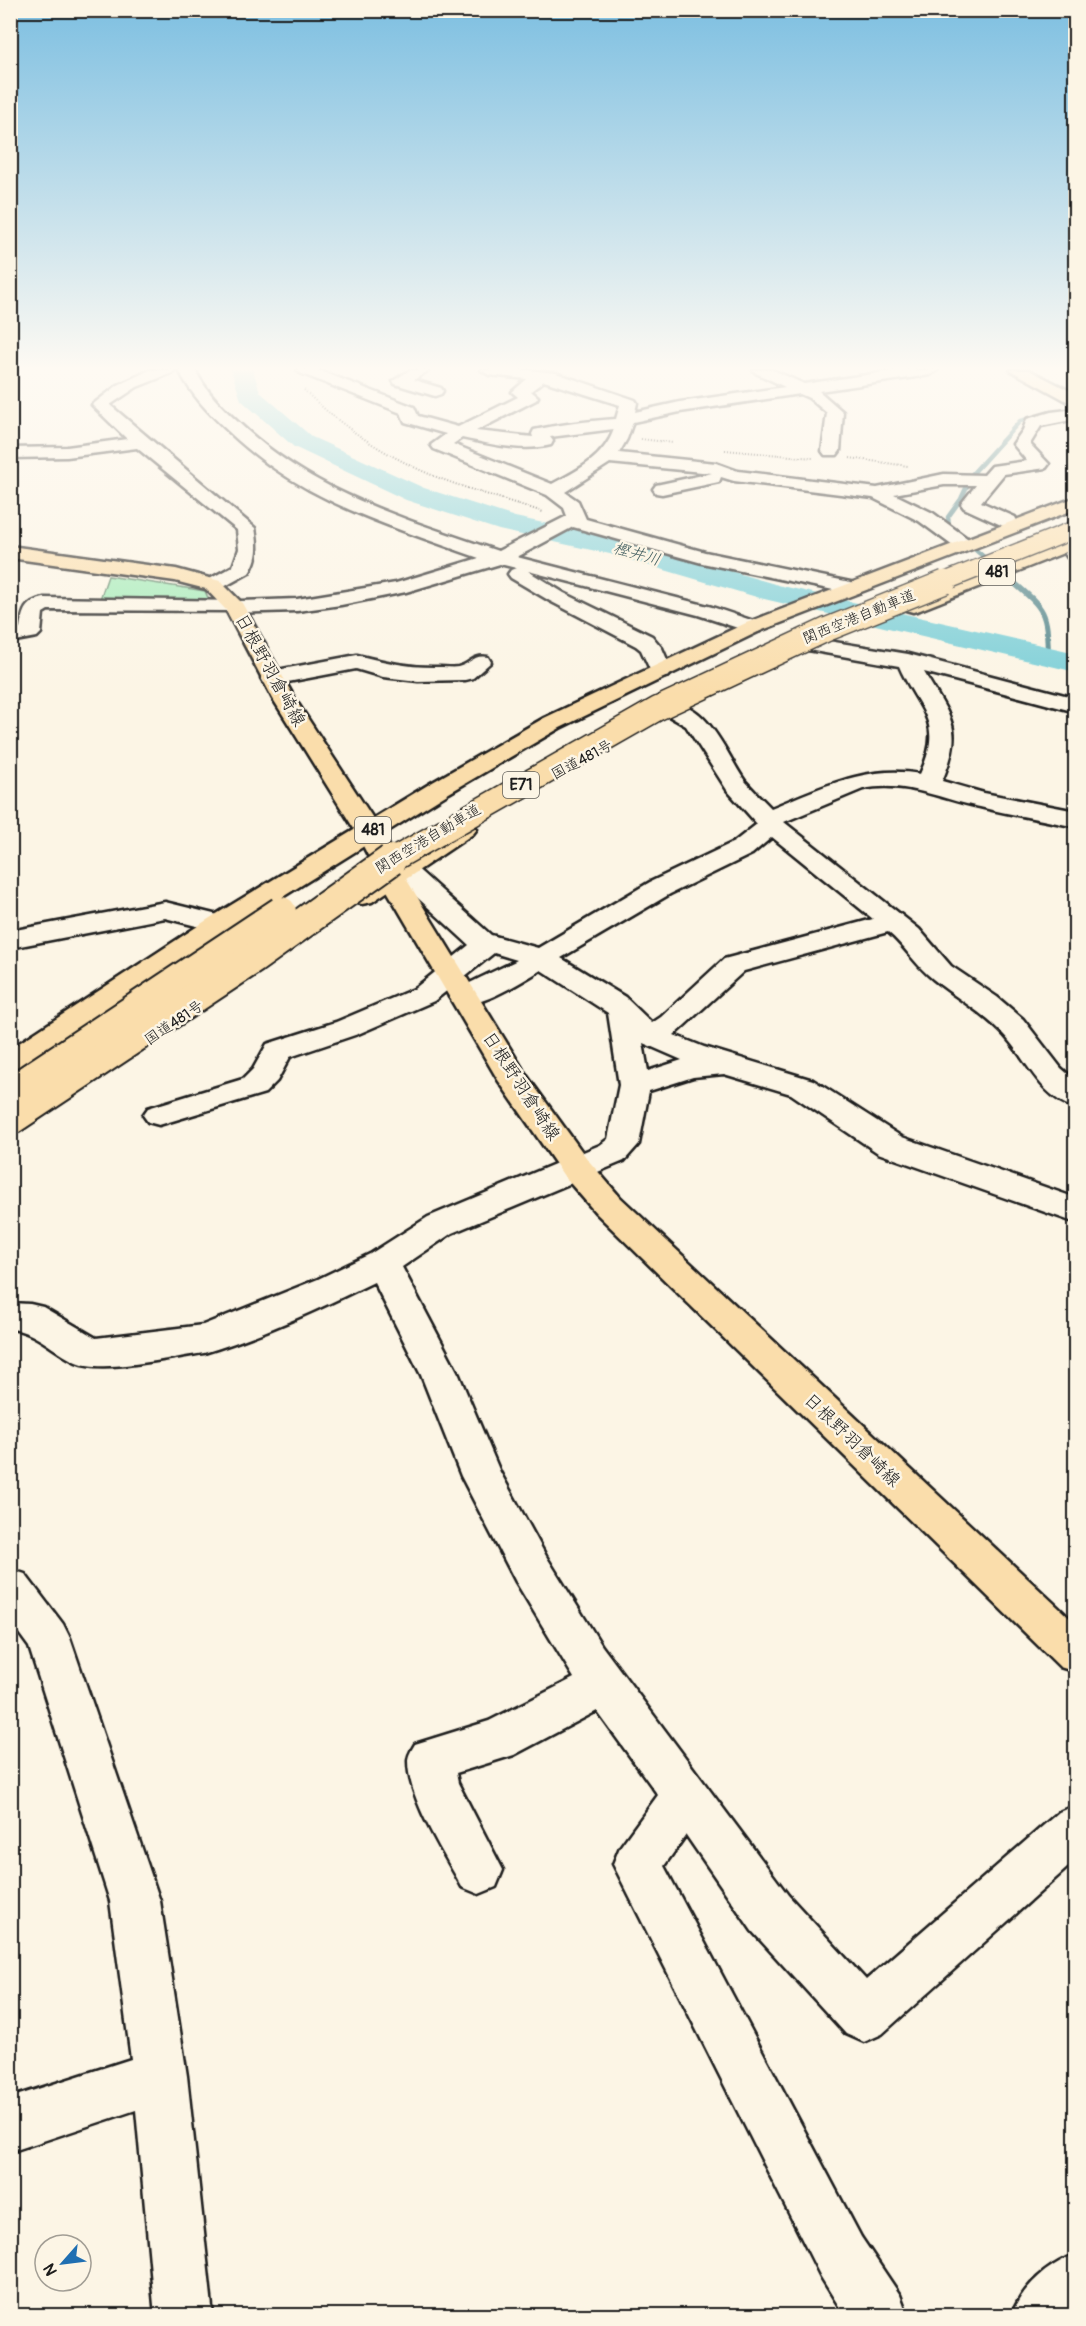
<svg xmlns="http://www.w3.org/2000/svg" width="1086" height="2326" font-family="Pangolin,'Klee One',sans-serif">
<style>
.green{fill:#a4ebb8;stroke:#60846a;stroke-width:1.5}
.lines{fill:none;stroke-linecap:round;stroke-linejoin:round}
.stream-far1{stroke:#57878c;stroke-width:4.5}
.stream{stroke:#57878c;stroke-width:6}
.river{fill:#7ecfd7;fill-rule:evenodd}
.minor-casing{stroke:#1c1c1c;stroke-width:5}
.major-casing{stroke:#1c1c1c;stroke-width:5}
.highway-casing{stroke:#1c1c1c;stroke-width:5}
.path{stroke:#1c1c1c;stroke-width:2;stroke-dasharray:1 2;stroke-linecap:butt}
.minor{fill:#fcf5e5;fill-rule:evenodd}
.major{fill:#faddab;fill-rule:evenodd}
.highway{fill:#faddab;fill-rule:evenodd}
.highway-bridge-far2-casing{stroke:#1c1c1c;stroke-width:20;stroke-linecap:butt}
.highway-bridge-far1-casing{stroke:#1c1c1c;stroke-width:26;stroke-linecap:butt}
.highway-bridge-casing{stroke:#1c1c1c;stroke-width:34;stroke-linecap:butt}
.highway-bridge-far2{stroke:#faddab;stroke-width:17}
.highway-bridge-far1{stroke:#faddab;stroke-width:23}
.highway-bridge{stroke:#faddab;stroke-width:30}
.labels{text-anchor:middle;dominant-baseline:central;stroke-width:5;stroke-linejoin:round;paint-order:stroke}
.far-street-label{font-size:15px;fill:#1c1c1c;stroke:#fcf5e5}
.far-water-label{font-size:16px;font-style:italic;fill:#3e5b5d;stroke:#fcf5e5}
.shield{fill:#fcf5e5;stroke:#5f5d58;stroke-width:1.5}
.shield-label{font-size:16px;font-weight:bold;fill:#1c1c1c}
.street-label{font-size:18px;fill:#1c1c1c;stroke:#fcf5e5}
</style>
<rect width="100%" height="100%" fill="#fcf5e5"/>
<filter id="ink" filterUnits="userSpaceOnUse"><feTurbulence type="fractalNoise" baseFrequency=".0167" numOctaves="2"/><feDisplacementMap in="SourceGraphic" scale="12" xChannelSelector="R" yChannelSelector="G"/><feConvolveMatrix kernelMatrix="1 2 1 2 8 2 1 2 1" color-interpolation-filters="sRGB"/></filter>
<g filter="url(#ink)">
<path class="green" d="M108,576L205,591L211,605L99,602Z"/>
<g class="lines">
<g class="stream-far1">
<path d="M954,531L949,525L948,517L961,499L973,473L1020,421L1076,408"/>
<path d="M966,542L1015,583"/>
</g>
<path class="stream" d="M1013,582C1046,610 1047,612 1048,655"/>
<path class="river" d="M231,370H253L260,392L312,437L424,488L515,517L624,540L778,585L1076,653V672L760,598L610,554L499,530L406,500L294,447L241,400Z"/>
<g class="minor-casing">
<g id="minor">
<path d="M150,370H175L172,373L137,387L110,405L255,528C258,545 259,558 249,573L220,589H206L203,585L206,581L233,566L239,549L237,530L137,448L67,457L10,458V448L67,447L127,439L92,405L118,385Z"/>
<path d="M179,370H195C206,391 220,406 238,422C313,493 402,518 498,551L567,516L564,508L547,495L434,449L431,445L446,434L405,422L401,413L300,373L297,370H318L414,407L418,416L458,427L518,397L512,392L527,379L489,375L481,370H526L556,373L635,400L637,403L635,412L680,402L785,387L756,373L753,370H773L804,384L900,370H938L930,375L819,391L843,412L840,451L837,455H825L822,451L827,413L809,398L800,394L680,412L633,422L627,439L619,453L716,463L738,471L877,488L944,474L984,475L992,466L1027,461L1013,444L1023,430L1027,419L1051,412L1076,409V419L1041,426L1030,444L1049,464L1046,468L1004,474L981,502L1015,517L1017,521L1015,525H1001L964,508L961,504L976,485H944L894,494L933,513L971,541L974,545L971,549H957L919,521L873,498L734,481L721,477L719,482L662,494L656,493L653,489L656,485L712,473L610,463L565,492L578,501L586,519L705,552L860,584L863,588L860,592L853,594L702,563L573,527L517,557L712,607L760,623L764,627L760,631L753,633L698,615L528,571L564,593L652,636L662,648L672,671L669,676L661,678L653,676L641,650L636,646L550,601L511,578L508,574L511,570L516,568L500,564L406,592L341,605L297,611L235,613L228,611L48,610L43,613L41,633L37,637L10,642V630L20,628C23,610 25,602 44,598L240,601L297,599L396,583L479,558C387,525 300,500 228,431C208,412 191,395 179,370ZM544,381L620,405L616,419C588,421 561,424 534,430L532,434L533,437L476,431L536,400L538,397L531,391ZM614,429C604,458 577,471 552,484L453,444L462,438C490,444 522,452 551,445L553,441L550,437Z"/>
<path d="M410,370H429L414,380L441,388L443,391L441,394L435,396L395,384L393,381Z"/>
<path d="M1075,548L1076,560L1068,558L1065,554L1068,550Z"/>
<path d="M816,639L908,654L1076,698V712L924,672C951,719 965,727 942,781L984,793L1076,811V827C1044,820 1012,815 980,807C940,799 905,780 863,789L784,822L919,929L951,966L997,997L1023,1019L1061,1068L1076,1081V1108C1039,1098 1025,1054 999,1030C979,1010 955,997 933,979C916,966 905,946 888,932L744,971L674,1035L704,1047L813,1080L902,1137L1076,1198V1223L878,1153L791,1094L724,1074L693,1077L649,1091L639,1144L624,1161L452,1233L402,1267L459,1375L500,1472L546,1556L602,1646L788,1895L866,1980L1059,1812L1076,1805V1860L882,2034L864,2042L846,2034L752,1931L686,1835L664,1866L861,2237L900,2295L908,2316H845L821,2277L613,1864L620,1847L658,1795L597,1711L514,1755L456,1773L458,1783L503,1870L496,1887L479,1894L462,1887C444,1853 408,1799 408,1761C408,1755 412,1749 415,1744L489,1721L574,1678L516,1582L461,1476L421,1375L374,1282C319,1309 263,1335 204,1353C173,1357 103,1374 76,1362C54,1352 36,1331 10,1329V1303L30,1304L43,1307L96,1338L203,1325L318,1279L370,1254L428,1217L600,1145L608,1139L619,1085L608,1013L541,970C519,983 479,1010 454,1003L449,997C456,987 503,968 517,960L494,953L434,1001L358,1034L290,1057L277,1081L265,1093L159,1125L148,1122L143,1115L148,1108L243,1079L253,1069L267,1044L336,1022L414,989L469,945L394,876L390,870L394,864L403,862L412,864L491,935L538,948L650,882L734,842L757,824L727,790L686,726L667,715L664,710L667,705C705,696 727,756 745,781C753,790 762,799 771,808C819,789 866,764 920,774C945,720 919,712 899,666L808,650L805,645L808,640ZM772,837L873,919L724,959L661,1017L652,1023L625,997L561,958L670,894L752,854ZM643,1043L682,1060L648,1071Z"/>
<path d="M357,655C385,662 410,668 440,667C445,667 453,668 458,667C471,664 473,654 488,657L491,662L473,678L465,680L418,681L383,677L356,669L272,685L264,683L261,678L264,673L272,671Z"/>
<path d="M165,902L230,918L234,924L230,930L220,932L165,918L10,948V931Z"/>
<path d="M10,1569L25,1574L63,1624L70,1638L160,1901L187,2076L213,2316H155L136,2110L10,2152V2098L131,2059L110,1901L29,1647L10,1621Z"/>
<path d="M1076,2254V2316H1011C1023,2286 1046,2266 1076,2254Z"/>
</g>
</g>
<g class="major-casing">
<path id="major" d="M10,546L176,569L220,581L242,603L295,699L382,832L405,877L527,1076L588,1160L620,1197L1076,1624V1672L1060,1667L596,1213L564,1176L498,1080L379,877L356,832L273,699L226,610L206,589L175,581L10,558Z"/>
</g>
<g class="highway-casing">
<g id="highway">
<path d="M1010,370H1029L1076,394V406Z"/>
<path d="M1076,497V509L760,631L560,728L449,793L230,930L21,1070L10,1072V1049L210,918L431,783L544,718L746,623Z"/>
<path d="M1076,535V548L920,610L913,612L906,610L903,606L906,602Z"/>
<path d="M464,821L473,824L477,829L473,834L372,902L362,904L352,902L348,896L352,890L455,824Z"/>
</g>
</g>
<g class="path">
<path d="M304,390C340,426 386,456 434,476C469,490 507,500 543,512"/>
<path d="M641,439L673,443"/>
<path d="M725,450L813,458"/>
<path d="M850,458L908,466"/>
</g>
<use href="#minor" class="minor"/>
<use href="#major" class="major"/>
<use href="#highway" class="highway"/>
<g class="highway-bridge-far2-casing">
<path id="highway-bridge-far2" d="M941,583L1076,529"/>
</g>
<g class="highway-bridge-far1-casing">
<path id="highway-bridge-far1" d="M389,862L657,709L828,629L945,582"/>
</g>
<g class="highway-bridge-casing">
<g id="highway-bridge">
<path d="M10,1092L281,912"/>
<path d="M10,1120L254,958L391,860"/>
</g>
</g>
<use href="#highway-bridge-far2" class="highway-bridge-far2"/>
<use href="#highway-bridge-far1" class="highway-bridge-far1"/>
<use href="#highway-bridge" class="highway-bridge"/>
</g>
</g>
<linearGradient id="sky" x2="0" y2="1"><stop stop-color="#7dbfe1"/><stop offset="0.53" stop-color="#fefaf3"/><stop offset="1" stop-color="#fefaf3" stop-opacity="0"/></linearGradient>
<rect width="1086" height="695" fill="url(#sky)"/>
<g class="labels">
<g class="far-street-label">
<text transform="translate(859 617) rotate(-22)">関西空港自動車道</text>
<text transform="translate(582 760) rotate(-28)">国道481号</text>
<text transform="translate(428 839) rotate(-31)">関西空港自動車道</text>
<text transform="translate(174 1023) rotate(-34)">国道481号</text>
</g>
<g class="far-water-label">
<text transform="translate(637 554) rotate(16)">樫井川</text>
</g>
<g class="shield">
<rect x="979" y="559" width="36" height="26" rx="4.5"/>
<rect x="503" y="772" width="36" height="26" rx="4.5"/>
<rect x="355" y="817" width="36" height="26" rx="4.5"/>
</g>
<g class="shield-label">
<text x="997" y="572">481</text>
<text x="521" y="785">E71</text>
<text x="373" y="830">481</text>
</g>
<g class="street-label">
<text transform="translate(270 670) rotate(61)">日根野羽倉崎線</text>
<text transform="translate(521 1086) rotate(57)">日根野羽倉崎線</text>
<text transform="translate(852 1440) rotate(44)">日根野羽倉崎線</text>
</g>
</g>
<rect width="1086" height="2326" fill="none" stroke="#fcf5e5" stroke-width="36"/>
<rect x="18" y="18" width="1050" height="2290" fill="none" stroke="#1c1c1c" stroke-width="2" filter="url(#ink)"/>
<g transform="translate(63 2263) rotate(242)"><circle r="28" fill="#fcf5e5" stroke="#a29e95" stroke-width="1.5"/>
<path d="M0-4.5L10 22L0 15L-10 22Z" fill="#1f6fb2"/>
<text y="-9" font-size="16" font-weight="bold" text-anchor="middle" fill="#1c1c1c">N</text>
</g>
</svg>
